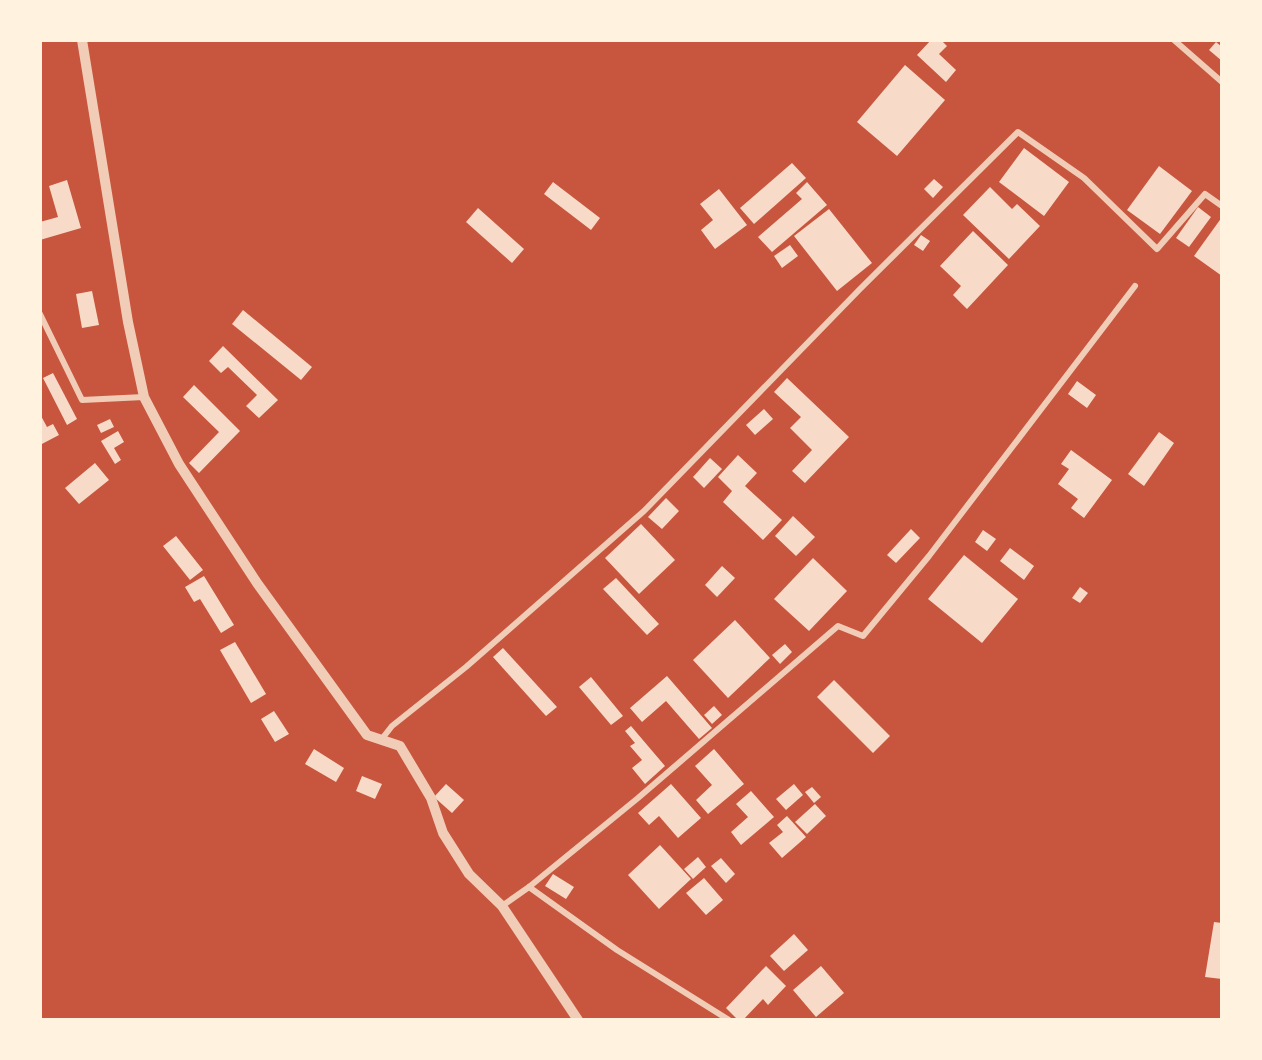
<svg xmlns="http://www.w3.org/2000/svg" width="1262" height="1060" font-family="Raleway,sans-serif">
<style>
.building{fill:#f7dbc8}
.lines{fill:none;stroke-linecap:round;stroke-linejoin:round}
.minor{stroke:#f1ccb7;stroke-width:6}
.tertiary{stroke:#f1ccb7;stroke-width:10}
</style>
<rect width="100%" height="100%" fill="#c8553d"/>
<g class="building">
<path d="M931,40H941L947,46L939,54L956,70L946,82L917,55Z"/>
<path d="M1216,42L1222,47V61L1209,50Z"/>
<path d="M905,65L945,100L897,156L857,122Z"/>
<path d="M1024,148L1069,182L1044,216L999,182Z"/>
<path d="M792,163L806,178L754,224L740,208Z"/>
<path d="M1159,166L1192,191L1160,234L1127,210Z"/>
<path d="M934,179L943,187L933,198L924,189Z"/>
<path d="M67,180L81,228L40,240V222L58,217L49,186Z"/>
<path d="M553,182L600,218L591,230L544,194Z"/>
<path d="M807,182L827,205L772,252L758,237L802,199L796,193Z"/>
<path d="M990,187L1012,209L1017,204L1040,226L1009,259L963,215Z"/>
<path d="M719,189L747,225L715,249L701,230L713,220L700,204Z"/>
<path d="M1198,207L1211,217L1189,247L1176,238Z"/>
<path d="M478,208L524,249L512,263L466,222Z"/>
<path d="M829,209L872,263L837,291L794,236Z"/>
<path d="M1222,217V276L1194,256Z"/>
<path d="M973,231L1008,265L967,309L953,295L961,286L940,266Z"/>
<path d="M921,235L930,241L923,251L914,245Z"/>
<path d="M790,245L798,256L782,268L774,256Z"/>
<path d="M92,291L99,325L82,328L76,294Z"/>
<path d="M243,310L312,367L301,380L232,324Z"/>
<path d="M223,346L278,400L259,418L246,406L257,395L228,367L221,373L209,361Z"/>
<path d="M53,373L77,419L67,425L43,378Z"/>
<path d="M787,378L849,437L805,483L792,471L812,450L790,428L801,417L774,392Z"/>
<path d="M1077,381L1096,395L1087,408L1068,394Z"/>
<path d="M194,385L240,431L199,473L189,463L219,432L183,397Z"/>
<path d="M764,409L773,419L755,435L746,425Z"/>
<path d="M40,414L47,427L53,424L59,435L40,445Z"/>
<path d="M110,419L114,427L101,433L97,425Z"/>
<path d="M118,431L124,442L114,448L121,460L115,464L101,441Z"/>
<path d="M1159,432L1174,443L1144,486L1128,474Z"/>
<path d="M1071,450L1112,480L1084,518L1071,508L1078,499L1058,484L1069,469L1061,464Z"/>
<path d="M738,455L757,473L745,486L782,520L763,540L723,502L732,491L718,477Z"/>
<path d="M710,458L722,469L704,488L693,477Z"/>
<path d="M95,463L109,480L79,504L65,488Z"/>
<path d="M666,498L679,511L662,529L648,517Z"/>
<path d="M793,516L815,537L796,556L775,536Z"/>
<path d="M641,524L675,560L639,594L605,558Z"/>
<path d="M911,529L920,538L896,563L887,555Z"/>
<path d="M983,530L996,539L987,551L975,542Z"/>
<path d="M176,536L203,570L190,580L163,546Z"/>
<path d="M1010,548L1034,566L1024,580L1000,561Z"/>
<path d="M964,555L1018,599L982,643L928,599Z"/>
<path d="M813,558L847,591L809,631L774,599Z"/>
<path d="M722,566L735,578L717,597L705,585Z"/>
<path d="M204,576L234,625L221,633L200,599L194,602L185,587Z"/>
<path d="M616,578L659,624L647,635L603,589Z"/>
<path d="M1080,587L1088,593L1080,603L1072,598Z"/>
<path d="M735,620L770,658L728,698L693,660Z"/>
<path d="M235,642L266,694L251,703L220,650Z"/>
<path d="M785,644L792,652L780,664L772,655Z"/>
<path d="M503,648L557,707L546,716L493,657Z"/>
<path d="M667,676L712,728L699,739L666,701L642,722L630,708Z"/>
<path d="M591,677L623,716L611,725L579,687Z"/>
<path d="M834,680L890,736L873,753L817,697Z"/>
<path d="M714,706L722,715L712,724L704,715Z"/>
<path d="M274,711L289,734L275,742L261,719Z"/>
<path d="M631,726L665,766L645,784L632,768L642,760L630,746L635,743L625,731Z"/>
<path d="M314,749L344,768L336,782L305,764Z"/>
<path d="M714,749L744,784L708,814L696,800L712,785L695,766Z"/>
<path d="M362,776L382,784L375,799L356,791Z"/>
<path d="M446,784L464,800L452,813L434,797Z"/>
<path d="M671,784L701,818L678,838L659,816L649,825L638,813Z"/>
<path d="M794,784L803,795L786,810L776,799Z"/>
<path d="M812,787L821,797L814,803L805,792Z"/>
<path d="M751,791L774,817L741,845L731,832L748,817L736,804Z"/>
<path d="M815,804L826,816L807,834L795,822Z"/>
<path d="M787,816L806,837L782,858L769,843L783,832L777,825Z"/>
<path d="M660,845L691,879L659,909L628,875Z"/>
<path d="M698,857L706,867L693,879L684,869Z"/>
<path d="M721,858L735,874L726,883L711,866Z"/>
<path d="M553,874L574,887L566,899L545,886Z"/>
<path d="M704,878L723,900L706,915L686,893Z"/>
<path d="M1214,922L1222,923V979L1205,977Z"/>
<path d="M794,934L808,950L784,971L770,956Z"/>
<path d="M766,966L786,986L768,1005L763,999L743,1020H738L726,1008Z"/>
<path d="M821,966L844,993L816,1017L793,990Z"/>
</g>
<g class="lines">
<g class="minor">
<path d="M1174,40L1222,82"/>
<path d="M40,314L82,400L144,397"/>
<path d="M381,740L392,726L466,667L644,511L860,289L1018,132L1084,178L1157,249L1205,194L1222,206"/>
<path d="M529,887L617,950L729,1020"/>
<path d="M502,906L529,887L638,798L838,626L863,636L929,556L1135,286"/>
</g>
<path class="tertiary" d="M82,40L128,322L144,397L179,464L257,583L367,735L400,746L431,798L443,833L469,874L502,906L578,1020"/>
</g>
<rect width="1262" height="1060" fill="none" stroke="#fff3e0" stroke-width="84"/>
</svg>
